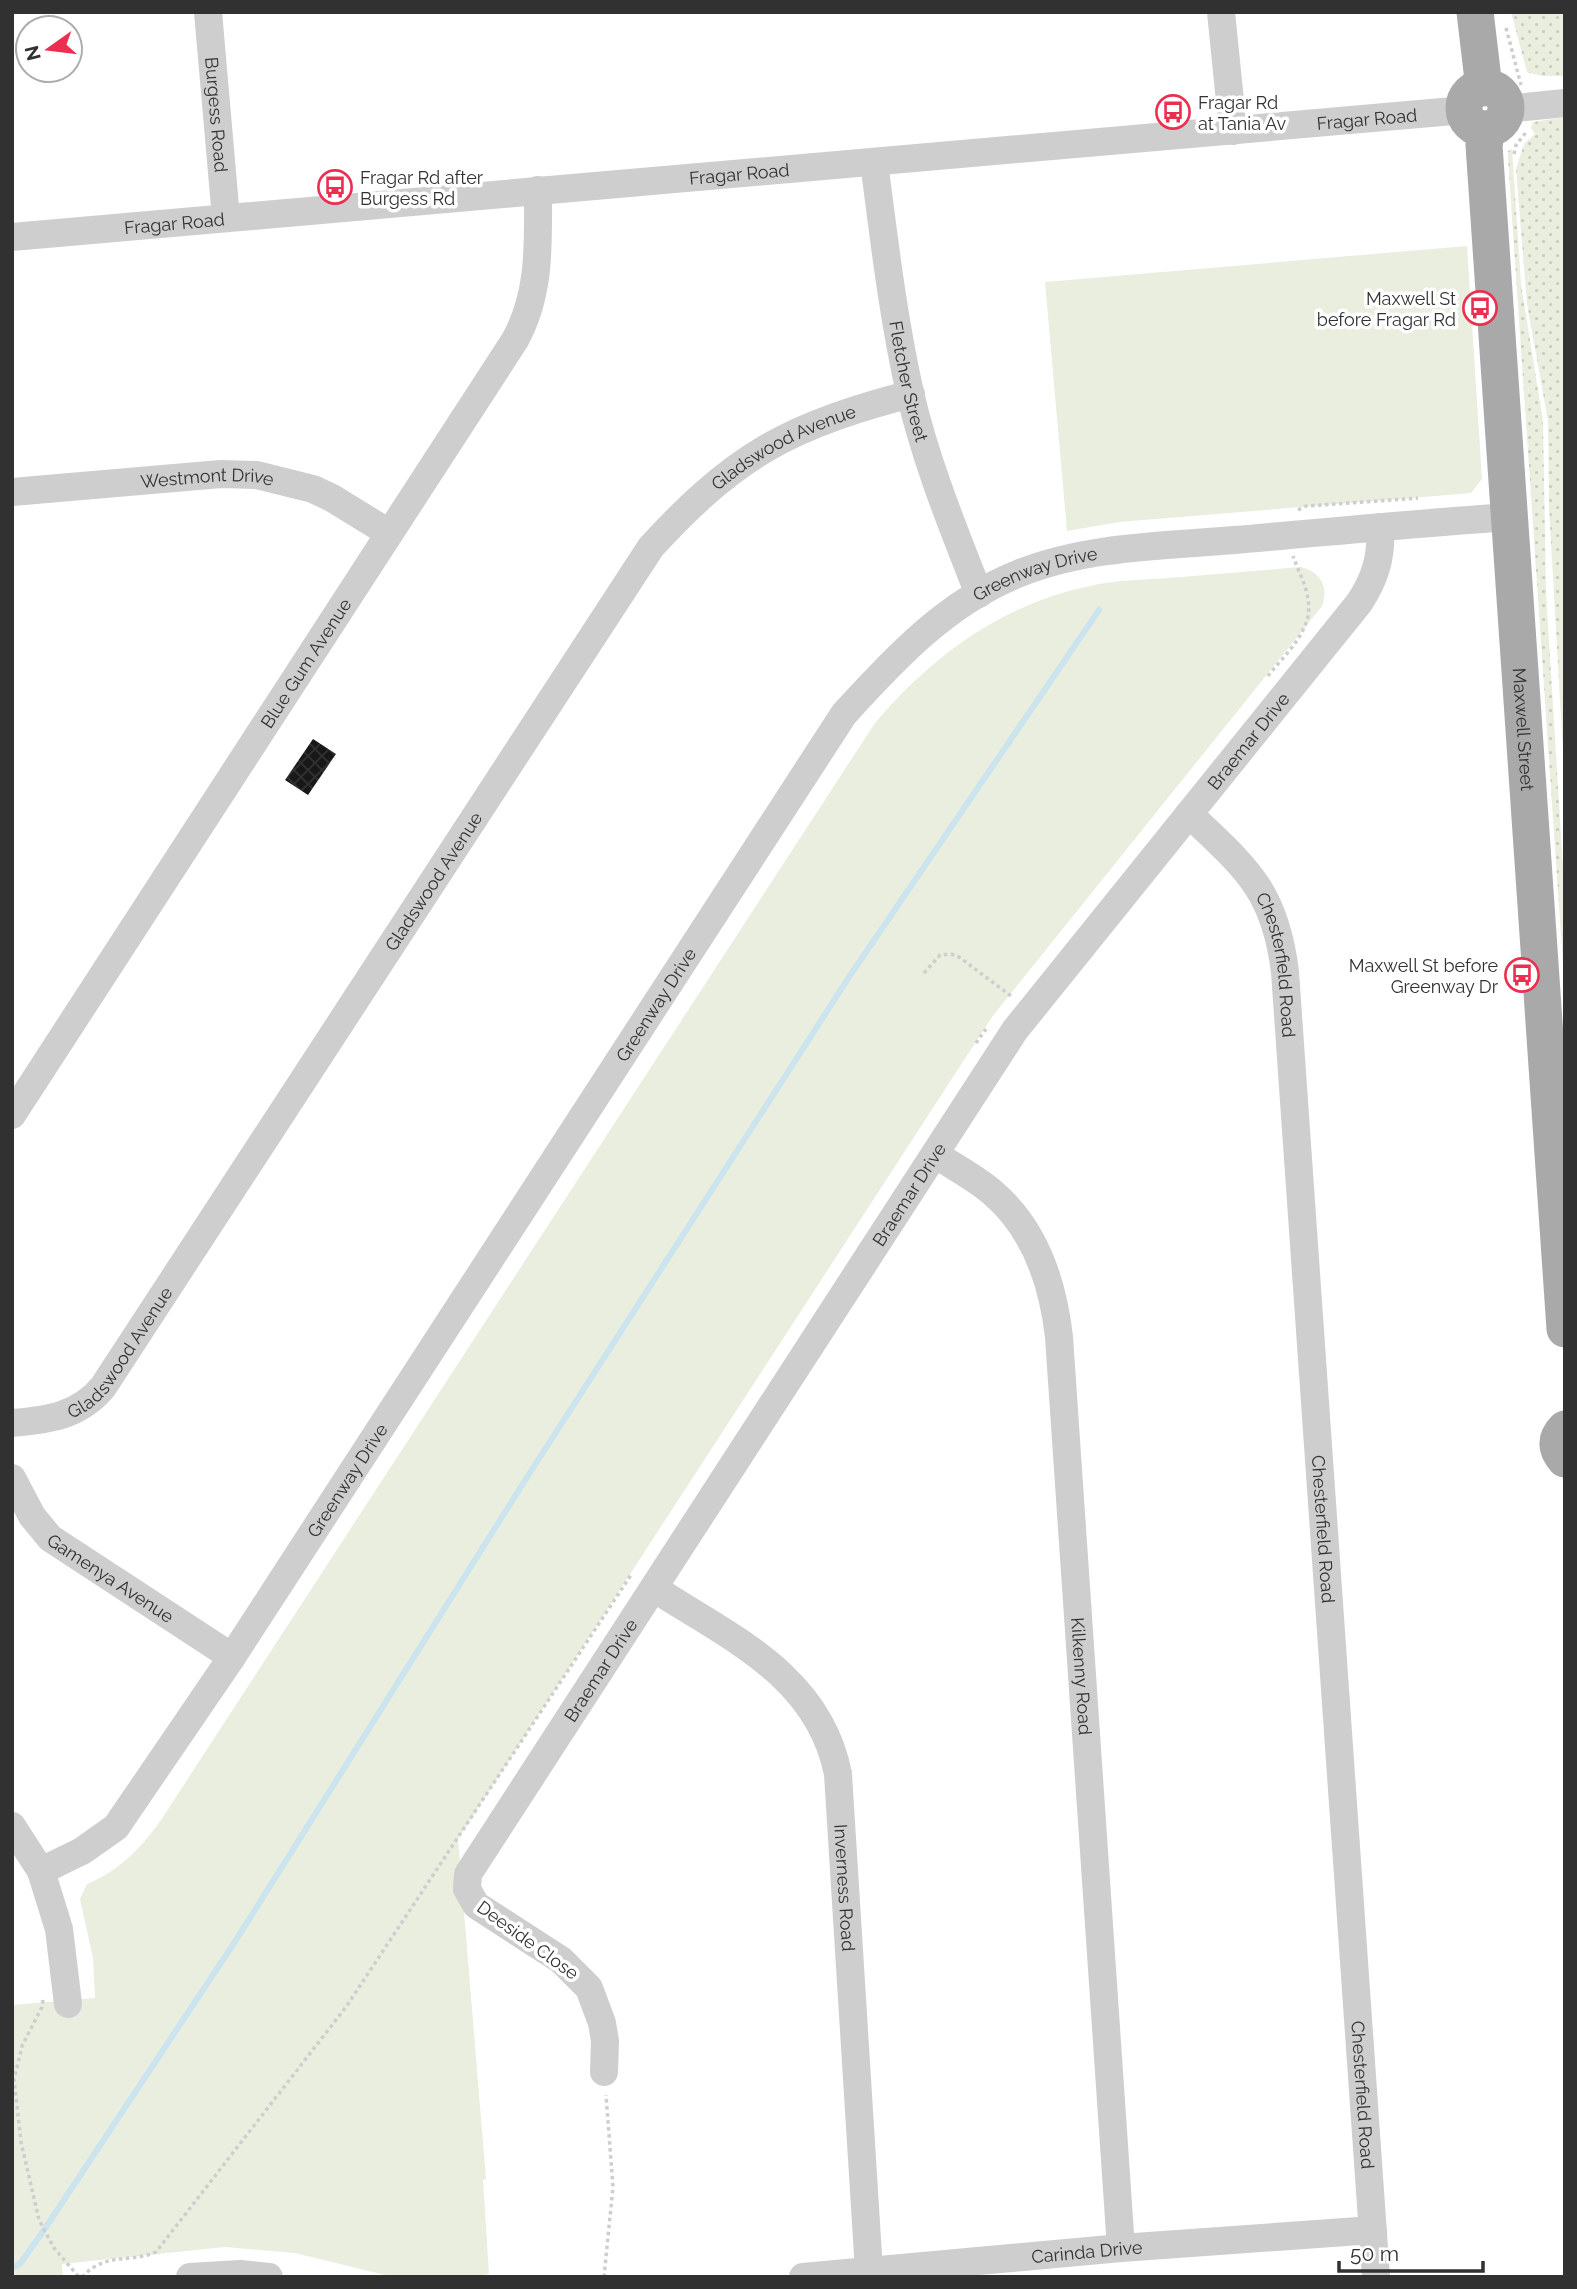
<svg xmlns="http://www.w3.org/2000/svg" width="1577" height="2289" font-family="Raleway,sans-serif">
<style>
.grass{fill:url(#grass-dots)}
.green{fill:#e9eedf}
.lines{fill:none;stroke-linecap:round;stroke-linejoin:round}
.stream{stroke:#cbe4ee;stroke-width:6}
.building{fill:url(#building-cross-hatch)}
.path{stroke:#cecece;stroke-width:3.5;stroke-dasharray:3.5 3.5;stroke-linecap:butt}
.minor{stroke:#cecece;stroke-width:28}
.major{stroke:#a9a9a9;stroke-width:37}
.labels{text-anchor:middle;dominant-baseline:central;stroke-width:7;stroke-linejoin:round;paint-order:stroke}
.poi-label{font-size:18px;fill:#313131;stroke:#fff;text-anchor:start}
.street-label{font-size:18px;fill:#313131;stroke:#fff}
</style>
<defs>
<pattern id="grass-dots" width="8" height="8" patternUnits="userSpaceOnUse" patternTransform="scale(1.75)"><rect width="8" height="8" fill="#e9eedf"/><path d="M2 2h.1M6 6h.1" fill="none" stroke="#c8cdc0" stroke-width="1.8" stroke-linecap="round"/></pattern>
<pattern id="building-cross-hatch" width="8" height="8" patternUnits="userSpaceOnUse" patternTransform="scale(1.75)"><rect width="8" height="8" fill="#181818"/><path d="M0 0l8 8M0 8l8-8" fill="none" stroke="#313131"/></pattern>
</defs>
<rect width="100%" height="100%" fill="#fff"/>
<g class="grass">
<path d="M1511,12H1565V76H1542L1527,72Z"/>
<path d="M1565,117V786L1549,508L1548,421L1527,304L1516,169L1524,144L1535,134L1531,128L1533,122Z"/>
<path d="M1512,149L1521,284L1543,421L1546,592L1565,900V994L1508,159V151Z"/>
</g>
<g class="green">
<path d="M1467,246L1482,479L1471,493L1119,522L1067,531L1045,282Z"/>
<path d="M1301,567C1321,572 1329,587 1322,606L992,1017L458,1839L486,2179L483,2180L489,2274L467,2277H393L295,2253L225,2247L62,2264L63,2277H12V2005L95,1998L93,1958L80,1899L87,1884C119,1871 141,1848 161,1820L875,723C932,656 1002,604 1090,586C1115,580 1143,580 1169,578C1213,574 1257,571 1301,567Z"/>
</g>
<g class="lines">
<path class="stream" d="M12,2268L20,2264L44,2230L236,1940L524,1482L849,977L1099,610"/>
</g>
<path class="building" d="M313,739L336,754L308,795L285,780Z"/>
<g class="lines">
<g class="path">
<path d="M1506,28L1521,85"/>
<path d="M1514,154L1516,145L1527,131"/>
<path d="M1298,510L1306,506L1418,498"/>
<path d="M1268,676C1285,654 1314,630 1308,599C1306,585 1298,570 1293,556"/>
<path d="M924,973L940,955L951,954L959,957L1011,996"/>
<path d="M976,1043L986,1029"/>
<path d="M43,2000L42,2007L22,2046L14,2079L21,2142L39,2220L54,2248L79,2277"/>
<path d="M82,2277C107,2251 128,2264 156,2252L346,2007L631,1575"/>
<path d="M604,2277L613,2187L606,2095"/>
</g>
<g class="minor">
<path id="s1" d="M208,12L226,218"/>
<path d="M1221,12L1233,131"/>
<path d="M1506,109L1565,103"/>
<path id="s2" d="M874,162C884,239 893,317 910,393C926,462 953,528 979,594"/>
<path id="s3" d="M12,237L1465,110"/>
<path id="s4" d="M12,492L221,474L257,475L313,489L332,498L389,533"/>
<path id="s5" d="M1189,814C1246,868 1275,890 1285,972L1376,2277"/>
<path id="s6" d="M12,1115L515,340C541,293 538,243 538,190"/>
<path id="s7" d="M935,1154C954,1167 976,1178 993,1193C1035,1229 1053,1284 1059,1337L1121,2248"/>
<path id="s8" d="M12,1423C48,1420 79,1416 103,1387L651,547C685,510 721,475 765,449C809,423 861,407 911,394"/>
<path id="s9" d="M12,1478L32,1516L50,1538L232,1657"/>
<path id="s10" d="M655,1589C731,1638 819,1676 838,1774L869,2271"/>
<path d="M12,1826L41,1871L59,1929L68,2004"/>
<path id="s11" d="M41,1871L82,1851L116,1827L232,1657L844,714C895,658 948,601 1020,573C1088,546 1164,546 1235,540C1327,532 1419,523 1511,517"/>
<path id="s12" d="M604,2072L605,2041L602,2023L589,1988L561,1960L476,1905L467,1889L468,1874L1015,1030L1359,603C1375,579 1382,557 1380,527"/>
<path d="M190,2277L240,2274L269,2277"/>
<path id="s13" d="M803,2277L1121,2248L1373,2230"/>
</g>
<g class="major">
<path d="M1475,12L1484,88"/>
<circle cx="1485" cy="108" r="21"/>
<path id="s14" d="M1487,129L1484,145L1565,1329"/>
<path d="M1565,1429C1555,1439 1556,1449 1565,1459"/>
</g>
</g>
<defs>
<g id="bus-ring" transform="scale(1.75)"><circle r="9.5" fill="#fff" stroke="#ec2f51" stroke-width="1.5"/><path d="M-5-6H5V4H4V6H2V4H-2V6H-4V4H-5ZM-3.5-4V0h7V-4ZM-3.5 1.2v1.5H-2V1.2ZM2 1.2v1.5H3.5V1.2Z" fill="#ec2f51"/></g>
</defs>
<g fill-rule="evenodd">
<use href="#bus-ring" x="1173" y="112"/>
<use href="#bus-ring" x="335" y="187"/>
<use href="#bus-ring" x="1480" y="308"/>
<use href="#bus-ring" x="1522" y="975"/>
</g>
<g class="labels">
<g class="poi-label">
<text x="1198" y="102">Fragar Rd<tspan x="1198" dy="21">at Tania Av</tspan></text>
<text x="360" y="177">Fragar Rd after<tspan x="360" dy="21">Burgess Rd</tspan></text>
<text x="1456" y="298" text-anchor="end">Maxwell St<tspan x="1456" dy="21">before Fragar Rd</tspan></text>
<text x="1498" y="965" text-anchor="end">Maxwell St before<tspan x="1498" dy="21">Greenway Dr</tspan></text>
</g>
<g class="street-label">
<text stroke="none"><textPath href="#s1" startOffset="103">Burgess Road</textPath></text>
<text stroke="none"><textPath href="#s3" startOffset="1360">Fragar Road</textPath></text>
<text stroke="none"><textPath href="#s3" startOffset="730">Fragar Road</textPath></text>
<text stroke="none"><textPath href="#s3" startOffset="163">Fragar Road</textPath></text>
<text stroke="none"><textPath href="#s2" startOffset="222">Fletcher Street</textPath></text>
<text stroke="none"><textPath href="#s8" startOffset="1272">Gladswood Avenue</textPath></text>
<text stroke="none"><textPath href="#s4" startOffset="196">Westmont Drive</textPath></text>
<text stroke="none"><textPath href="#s11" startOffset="1659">Greenway Drive</textPath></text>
<text stroke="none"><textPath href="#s6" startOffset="539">Blue Gum Avenue</textPath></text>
<text stroke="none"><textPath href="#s14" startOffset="602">Maxwell Street</textPath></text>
<text stroke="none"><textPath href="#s12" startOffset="1638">Braemar Drive</textPath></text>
<text stroke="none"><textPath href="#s8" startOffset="705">Gladswood Avenue</textPath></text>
<text stroke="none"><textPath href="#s5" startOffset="182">Chesterfield Road</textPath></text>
<text stroke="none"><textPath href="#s11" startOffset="1071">Greenway Drive</textPath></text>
<text stroke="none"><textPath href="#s12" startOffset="1071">Braemar Drive</textPath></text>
<text stroke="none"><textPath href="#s8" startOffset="138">Gladswood Avenue</textPath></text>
<text stroke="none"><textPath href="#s11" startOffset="504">Greenway Drive</textPath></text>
<text stroke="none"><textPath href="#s5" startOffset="749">Chesterfield Road</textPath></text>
<text stroke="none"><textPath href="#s9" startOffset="144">Gamenya Avenue</textPath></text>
<text stroke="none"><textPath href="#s12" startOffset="504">Braemar Drive</textPath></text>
<text stroke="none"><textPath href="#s7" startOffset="572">Kilkenny Road</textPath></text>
<text stroke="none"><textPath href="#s10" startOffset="383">Inverness Road</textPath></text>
<text transform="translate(528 1940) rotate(36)">Deeside Close</text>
<text stroke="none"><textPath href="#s5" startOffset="1316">Chesterfield Road</textPath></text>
<text stroke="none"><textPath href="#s13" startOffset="285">Carinda Drive</textPath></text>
</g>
</g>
<rect width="1577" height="2289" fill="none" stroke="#313131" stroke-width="28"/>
<g transform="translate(49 49) rotate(256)"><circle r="33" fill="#ffffff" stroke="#adadad" stroke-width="2"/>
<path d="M0-5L12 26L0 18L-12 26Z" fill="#ec2f51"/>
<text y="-10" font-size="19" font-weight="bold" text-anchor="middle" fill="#313131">N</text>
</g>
<path d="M1339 2261v10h144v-10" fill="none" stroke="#313131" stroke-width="3.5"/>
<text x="1350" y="2261" font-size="21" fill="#313131" stroke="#ffffff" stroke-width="5" paint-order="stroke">50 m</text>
</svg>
